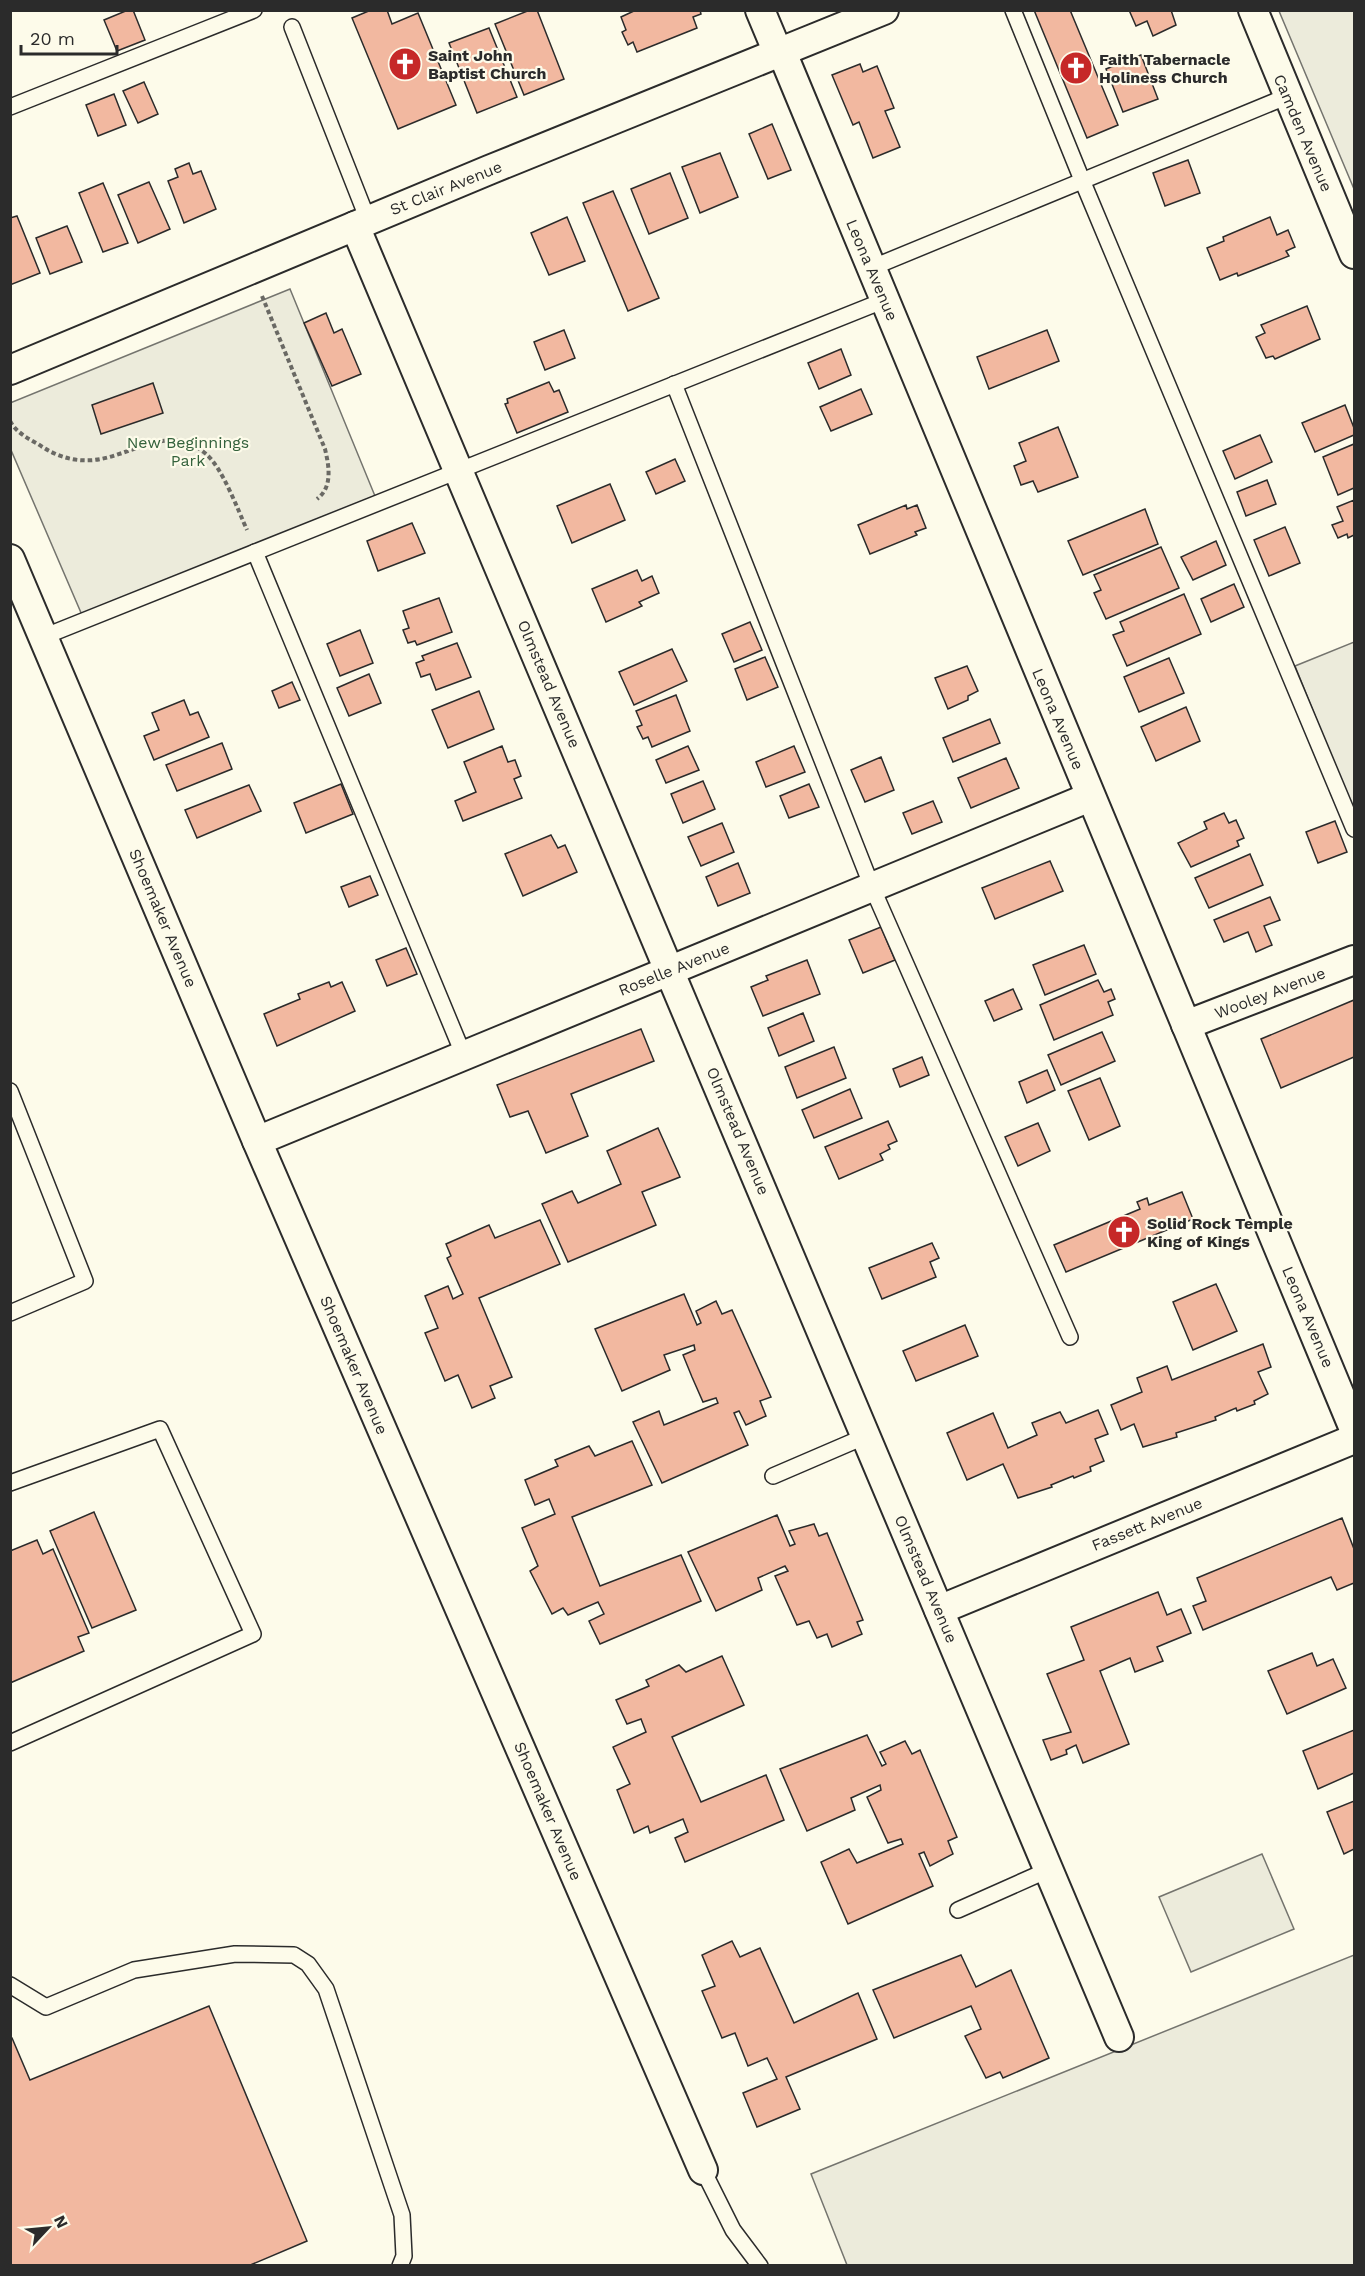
<svg xmlns="http://www.w3.org/2000/svg" width="1365" height="2276" font-family="'Work Sans',sans-serif">
<style>
.green{fill:#ecebdb;stroke:#74746e;stroke-width:1.5}
.building{fill:#f2b8a0;stroke:#2b2b2b;stroke-width:1.5}
.lines{fill:none;stroke-linecap:round;stroke-linejoin:round}
.lane-casing{stroke:#2b2b2b;stroke-width:18}
.street-casing{stroke:#2b2b2b;stroke-width:32}
.path{stroke:#6a6964;stroke-width:4;stroke-dasharray:4.5 3;stroke-linecap:butt}
.lane{stroke:#fdfbea;stroke-width:15}
.street{stroke:#fdfbea;stroke-width:28}
.labels{text-anchor:middle;dominant-baseline:central;stroke-width:4.5;stroke-linejoin:round;paint-order:stroke}
.poi-label{font-size:16px;font-weight:bold;fill:#2b2b2b;stroke:#fdfbea;text-anchor:start}
.street-label{font-size:16px;fill:#2b2b2b;stroke:#fdfbea}
.park-label{font-size:16px;fill:#34623c;stroke:#fdfbea}
</style>
<rect width="100%" height="100%" fill="#fdfbea"/>
<g class="green">
<path d="M1279,11H1354V189Z"/>
<path d="M290,289L375,496L82,615L11,450L10,403Z"/>
<path d="M1354,642V813L1295,666Z"/>
<path d="M1262,1854L1294,1929L1191,1972L1159,1897Z"/>
<path d="M1354,1955V2265H847L811,2174Z"/>
</g>
<g class="building">
<path d="M128,10H133L145,40L117,51L104,20Z"/>
<path d="M371,10H387L392,24L418,13L456,105L398,129L352,18Z"/>
<path d="M530,10H537L564,79L524,95L495,24Z"/>
<path d="M636,10H700L701,14L693,17L697,28L637,52L633,42L628,45L622,32L626,30L621,17Z"/>
<path d="M1034,10H1070L1118,125L1087,138Z"/>
<path d="M1129,10H1171L1176,25L1153,36L1147,21L1136,26Z"/>
<path d="M489,28L517,97L477,113L449,43Z"/>
<path d="M1141,55L1158,99L1123,112L1106,69Z"/>
<path d="M860,64L863,72L877,66L894,108L885,111L900,147L873,158L859,122L853,125L832,75Z"/>
<path d="M144,82L158,114L138,123L123,91Z"/>
<path d="M114,94L126,125L98,136L86,105Z"/>
<path d="M772,124L791,170L768,179L749,134Z"/>
<path d="M720,153L738,197L700,213L682,167Z"/>
<path d="M1188,160L1200,193L1165,206L1153,173Z"/>
<path d="M189,163L193,174L201,171L216,209L184,223L168,181L178,177L175,169Z"/>
<path d="M670,173L688,218L649,234L631,189Z"/>
<path d="M149,182L170,229L138,243L118,195Z"/>
<path d="M103,183L128,243L103,252L79,193Z"/>
<path d="M613,191L659,298L628,311L583,203Z"/>
<path d="M17,216L40,273L10,285V218Z"/>
<path d="M567,217L585,261L549,275L531,233Z"/>
<path d="M1270,217L1277,235L1288,230L1295,247L1286,251L1289,256L1238,276L1237,273L1220,280L1207,248L1224,241L1223,237Z"/>
<path d="M67,226L82,262L50,274L36,238Z"/>
<path d="M1307,306L1320,339L1275,359L1273,356L1266,358L1256,337L1265,333L1261,325Z"/>
<path d="M326,313L334,333L342,329L361,374L332,386L304,323Z"/>
<path d="M564,330L575,358L545,370L534,342Z"/>
<path d="M1047,330L1059,361L989,389L977,357Z"/>
<path d="M841,349L851,375L819,389L808,363Z"/>
<path d="M549,382L554,392L559,390L568,412L517,433L505,404L508,403L507,399Z"/>
<path d="M153,383L163,413L101,434L92,405Z"/>
<path d="M861,389L872,414L831,431L820,407Z"/>
<path d="M1345,405L1354,428V435L1315,452L1302,423Z"/>
<path d="M1058,427L1078,477L1038,492L1033,481L1021,485L1014,466L1026,461L1019,443Z"/>
<path d="M1260,435L1272,462L1235,479L1223,451Z"/>
<path d="M1354,444V488L1338,495L1323,457Z"/>
<path d="M675,459L685,481L656,494L646,472Z"/>
<path d="M1267,480L1276,504L1246,516L1237,492Z"/>
<path d="M610,484L625,520L572,543L557,506Z"/>
<path d="M1354,500V535L1348,538L1347,534L1338,538L1332,525L1343,521L1337,507Z"/>
<path d="M906,505L907,509L917,505L926,528L915,532L917,535L870,554L858,525Z"/>
<path d="M1145,509L1158,544L1083,575L1068,541Z"/>
<path d="M412,523L425,553L378,571L367,541Z"/>
<path d="M1285,527L1300,563L1269,576L1254,540Z"/>
<path d="M1216,541L1226,565L1193,580L1181,557Z"/>
<path d="M1161,547L1179,588L1106,619L1094,593L1101,590L1094,575Z"/>
<path d="M637,570L642,581L652,576L659,593L639,602L642,606L606,622L592,589Z"/>
<path d="M1234,584L1244,607L1211,622L1201,599Z"/>
<path d="M1184,594L1201,634L1127,666L1113,635L1124,631L1120,622Z"/>
<path d="M439,598L452,632L417,645L415,641L408,643L403,630L409,628L403,611Z"/>
<path d="M750,622L762,650L734,662L722,634Z"/>
<path d="M360,630L373,663L340,676L327,644Z"/>
<path d="M457,643L471,677L436,690L430,674L421,677L416,663L424,660L422,656Z"/>
<path d="M672,649L687,681L634,705L619,672Z"/>
<path d="M765,657L778,687L747,700L735,669Z"/>
<path d="M1169,658L1184,693L1139,712L1124,677Z"/>
<path d="M967,666L978,691L968,696V700L948,709L935,678Z"/>
<path d="M369,674L381,703L349,716L337,688Z"/>
<path d="M292,682L300,700L279,708L272,691Z"/>
<path d="M479,691L494,729L448,748L432,710Z"/>
<path d="M676,695L690,731L652,747L648,737L643,739L637,727L642,725L636,711Z"/>
<path d="M184,700L190,715L198,712L209,737L154,760L144,736L159,730L152,713Z"/>
<path d="M1186,707L1200,741L1156,761L1141,727Z"/>
<path d="M990,719L1000,743L953,762L943,738Z"/>
<path d="M222,743L232,769L177,791L166,765Z"/>
<path d="M502,746L508,762L515,760L521,776L514,779L522,798L463,821L455,801L476,792L464,762Z"/>
<path d="M688,746L699,770L666,783L656,760Z"/>
<path d="M794,746L805,772L766,787L756,762Z"/>
<path d="M881,757L894,790L865,802L851,770Z"/>
<path d="M1006,758L1019,788L971,808L958,778Z"/>
<path d="M703,781L715,809L683,823L671,794Z"/>
<path d="M341,784L353,814L306,833L294,803Z"/>
<path d="M809,784L819,807L789,818L780,796Z"/>
<path d="M249,785L261,811L197,838L185,810Z"/>
<path d="M933,801L942,822L912,834L903,813Z"/>
<path d="M1224,813L1229,823L1236,820L1244,838L1237,841L1239,846L1191,867L1178,843L1207,829L1204,822Z"/>
<path d="M1335,821L1347,852L1318,863L1306,832Z"/>
<path d="M722,823L734,852L701,866L688,837Z"/>
<path d="M551,835L558,848L565,845L577,872L523,896L505,854Z"/>
<path d="M1250,854L1263,885L1209,908L1195,878Z"/>
<path d="M1050,861L1063,891L995,919L982,888Z"/>
<path d="M738,863L750,893L718,906L706,877Z"/>
<path d="M370,876L378,895L349,907L341,887Z"/>
<path d="M1270,897L1280,920L1264,926L1272,945L1256,952L1248,932L1224,942L1214,920Z"/>
<path d="M881,927L895,960L863,973L849,940Z"/>
<path d="M1084,945L1096,974L1045,995L1033,965Z"/>
<path d="M406,948L417,974L387,986L376,960Z"/>
<path d="M807,960L820,994L763,1016L751,987L768,980L766,976Z"/>
<path d="M1098,980L1104,992L1111,989L1115,999L1108,1002L1113,1015L1054,1040L1040,1005Z"/>
<path d="M329,982L331,987L342,982L355,1011L277,1046L264,1014L300,999L298,994Z"/>
<path d="M1013,989L1022,1009L994,1021L985,1001Z"/>
<path d="M1354,1000V1057L1281,1088L1261,1039Z"/>
<path d="M803,1013L814,1041L779,1056L768,1028Z"/>
<path d="M641,1029L654,1061L571,1094L588,1136L546,1153L528,1111L510,1117L497,1085Z"/>
<path d="M1102,1032L1115,1061L1061,1085L1048,1055Z"/>
<path d="M834,1047L846,1078L797,1098L785,1067Z"/>
<path d="M922,1057L929,1075L900,1087L893,1069Z"/>
<path d="M1047,1070L1055,1090L1027,1103L1019,1082Z"/>
<path d="M1100,1078L1120,1126L1089,1140L1068,1091Z"/>
<path d="M850,1089L862,1118L814,1138L802,1110Z"/>
<path d="M888,1121L897,1141L888,1145L890,1149L880,1154L883,1160L839,1179L825,1147Z"/>
<path d="M1038,1123L1050,1151L1018,1166L1005,1137Z"/>
<path d="M658,1128L680,1177L642,1192L656,1225L568,1262L542,1204L572,1191L578,1203L621,1184L607,1151Z"/>
<path d="M1182,1192L1193,1219L1066,1272L1054,1245L1140,1209L1137,1202L1147,1198L1149,1205Z"/>
<path d="M540,1220L560,1264L479,1298L512,1377L490,1386L495,1398L472,1408L458,1375L445,1381L425,1333L438,1328L425,1296L448,1286L453,1299L463,1294L447,1258L451,1256L446,1244L489,1225L495,1238Z"/>
<path d="M932,1243L939,1258L930,1262L936,1277L882,1299L869,1268Z"/>
<path d="M1216,1284L1237,1331L1193,1350L1173,1302Z"/>
<path d="M684,1294L697,1325L701,1323L696,1311L716,1301L722,1314L732,1310L771,1397L760,1401L766,1416L746,1425L739,1411L734,1413L748,1445L662,1483L633,1422L659,1411L664,1425L718,1403L716,1398L703,1402L692,1377L683,1355L695,1350L694,1345L664,1355L670,1370L622,1391L595,1329Z"/>
<path d="M965,1325L978,1356L916,1381L903,1351Z"/>
<path d="M1263,1344L1271,1367L1258,1372L1268,1394L1254,1401L1255,1404L1237,1411L1236,1408L1215,1417L1216,1420L1176,1433L1177,1437L1143,1447L1134,1424L1121,1430L1111,1405L1142,1392L1137,1378L1167,1366L1172,1380Z"/>
<path d="M1098,1410L1108,1434L1095,1439L1104,1461L1090,1467L1091,1471L1074,1478L1073,1476L1051,1485L1052,1487L1018,1498L1003,1464L967,1480L947,1433L993,1413L1008,1448L1037,1435L1032,1423L1060,1412L1066,1423Z"/>
<path d="M632,1441L652,1485L572,1517L600,1586L681,1555L701,1601L600,1644L589,1621L604,1614L598,1602L568,1615L563,1608L552,1614L530,1571L538,1566L522,1528L555,1514L549,1499L535,1505L525,1480L558,1466L555,1460L589,1446L595,1456Z"/>
<path d="M94,1512L136,1610L92,1628L50,1531Z"/>
<path d="M777,1515L790,1546L795,1544L789,1531L814,1524L819,1536L827,1533L863,1620L857,1622L862,1634L832,1647L827,1634L817,1638L809,1621L797,1625L775,1576L788,1571L785,1566L758,1578L762,1590L716,1611L688,1552Z"/>
<path d="M1342,1518L1354,1549V1583L1337,1590L1331,1577L1203,1630L1193,1606L1206,1601L1197,1578Z"/>
<path d="M37,1540L43,1554L53,1549L89,1633L78,1637L84,1651L10,1683V1551Z"/>
<path d="M1158,1592L1167,1615L1181,1609L1191,1633L1157,1647L1163,1661L1135,1672L1130,1658L1100,1671L1129,1744L1083,1763L1076,1745L1066,1750L1067,1754L1051,1760L1043,1740L1071,1732L1047,1674L1084,1660L1071,1627Z"/>
<path d="M1312,1653L1317,1666L1333,1659L1346,1688L1287,1714L1268,1671Z"/>
<path d="M722,1656L744,1705L672,1737L701,1802L766,1775L784,1820L685,1862L675,1838L688,1832L683,1819L650,1833L648,1826L634,1833L617,1790L630,1784L613,1747L646,1732L641,1719L627,1724L616,1700L649,1686L646,1680L679,1665L686,1672Z"/>
<path d="M1354,1730V1773L1318,1789L1303,1751Z"/>
<path d="M867,1735L882,1766L886,1764L880,1752L905,1741L912,1754L920,1750L957,1837L948,1841L953,1854L930,1866L924,1852L919,1854L933,1886L848,1924L821,1862L849,1849L857,1863L903,1844L901,1839L888,1843L867,1797L881,1790L880,1785L851,1798L855,1810L807,1831L780,1769Z"/>
<path d="M1354,1801V1849L1344,1854L1327,1812Z"/>
<path d="M732,1941L740,1957L760,1948L794,2023L858,1993L877,2039L786,2077L800,2109L757,2127L743,2093L777,2079L767,2058L748,2066L735,2033L722,2038L702,1991L715,1986L702,1955Z"/>
<path d="M961,1955L976,1987L1011,1970L1049,2058L1003,2078L1000,2072L986,2078L965,2036L981,2029L971,2006L894,2038L873,1990Z"/>
<path d="M209,2006L307,2241L248,2266H10V2038H12L30,2080Z"/>
</g>
<g class="lines">
<g class="lane-casing">
<g id="lane">
<path d="M1013,10L1082,180L1354,829"/>
<path d="M292,27L368,220"/>
<path d="M10,107L254,10"/>
<path d="M871,268L1288,96"/>
<path d="M674,384L872,887L1070,1337"/>
<path d="M255,552L464,1056"/>
<path d="M43,637L885,300"/>
<path d="M10,1091L85,1281L10,1313"/>
<path d="M773,1476L866,1436"/>
<path d="M10,1483L160,1429L253,1634L10,1743"/>
<path d="M958,1910L1048,1870"/>
<path d="M10,1985L46,2007L134,1970L235,1954L294,1955L308,1964L326,1989L402,2215L404,2256L400,2266"/>
<path d="M703,2170L733,2230L760,2266"/>
</g>
</g>
<g class="street-casing">
<g id="street">
<path d="M760,10L773,41L786,62L1354,1429"/>
<path d="M1253,10L1354,254"/>
<path d="M355,226L1119,2037"/>
<path d="M10,370L489,170L884,10"/>
<path d="M10,559L257,1141L703,2170"/>
<path d="M1186,1025L1354,960"/>
<path d="M257,1141L1090,797"/>
<path d="M939,1610L1354,1439"/>
</g>
</g>
<g class="path">
<path d="M262,296L325,449C329,466 333,487 317,499"/>
<path d="M10,421C16,432 27,438 38,444C55,456 73,462 94,460C132,456 170,422 206,454C222,467 238,510 247,530"/>
</g>
<use href="#lane" class="lane"/>
<use href="#street" class="street"/>
</g>
<defs>
<g id="church-disc" transform="scale(1.725)"><circle r="9.5" fill="#c62828" stroke="#fdfbea"/><path d="M-1.2-6h2.4v3.5h3.3v2.4h-3.3V6h-2.4V-.1h-3.3v-2.4h3.3Z" fill="#fff"/></g>
</defs>
<g fill-rule="evenodd">
<use href="#church-disc" x="405" y="64"/>
<use href="#church-disc" x="1076" y="68"/>
<use href="#church-disc" x="1124" y="1232"/>
</g>
<g class="labels">
<g class="poi-label">
<text x="428" y="55">Saint John<tspan x="428" dy="18">Baptist Church</tspan></text>
<text x="1099" y="59">Faith Tabernacle<tspan x="1099" dy="18">Holiness Church</tspan></text>
<text x="1147" y="1223">Solid Rock Temple<tspan x="1147" dy="18">King of Kings</tspan></text>
</g>
<g class="street-label">
<text transform="translate(1303 133) rotate(67)">Camden Avenue</text>
<text transform="translate(446 188) rotate(-22)">St Clair Avenue</text>
<text transform="translate(872 270) rotate(67)">Leona Avenue</text>
<text transform="translate(549 684) rotate(67)">Olmstead Avenue</text>
<text transform="translate(1058 719) rotate(67)">Leona Avenue</text>
<text transform="translate(163 918) rotate(67)">Shoemaker Avenue</text>
<text transform="translate(674 969) rotate(-22)">Roselle Avenue</text>
<text transform="translate(1270 993) rotate(-21)">Wooley Avenue</text>
<text transform="translate(738 1131) rotate(67)">Olmstead Avenue</text>
<text transform="translate(1308 1317) rotate(67)">Leona Avenue</text>
<text transform="translate(354 1365) rotate(67)">Shoemaker Avenue</text>
<text transform="translate(1147 1524) rotate(-22)">Fassett Avenue</text>
<text transform="translate(926 1579) rotate(67)">Olmstead Avenue</text>
<text transform="translate(548 1811) rotate(67)">Shoemaker Avenue</text>
</g>
<g class="park-label">
<text x="188" y="442">New Beginnings<tspan x="188" dy="18">Park</tspan></text>
</g>
</g>
<rect width="1365" height="2276" fill="none" stroke="#2b2b2b" stroke-width="24"/>
<g transform="translate(48 2228) rotate(64)" stroke="#fdfbea" stroke-width="4.5" paint-order="stroke">
<path d="M0-4.5L10 22L0 15L-10 22Z" fill="#2b2b2b"/>
<text y="-9" font-size="16" font-weight="bold" text-anchor="middle" fill="#2b2b2b">N</text>
</g>
<path d="M21 45v9h96v-9" fill="none" stroke="#2b2b2b" stroke-width="3"/>
<text x="30" y="45" font-size="18" fill="#2b2b2b" stroke="#fdfbea" stroke-width="4.5" paint-order="stroke">20 m</text>
</svg>
